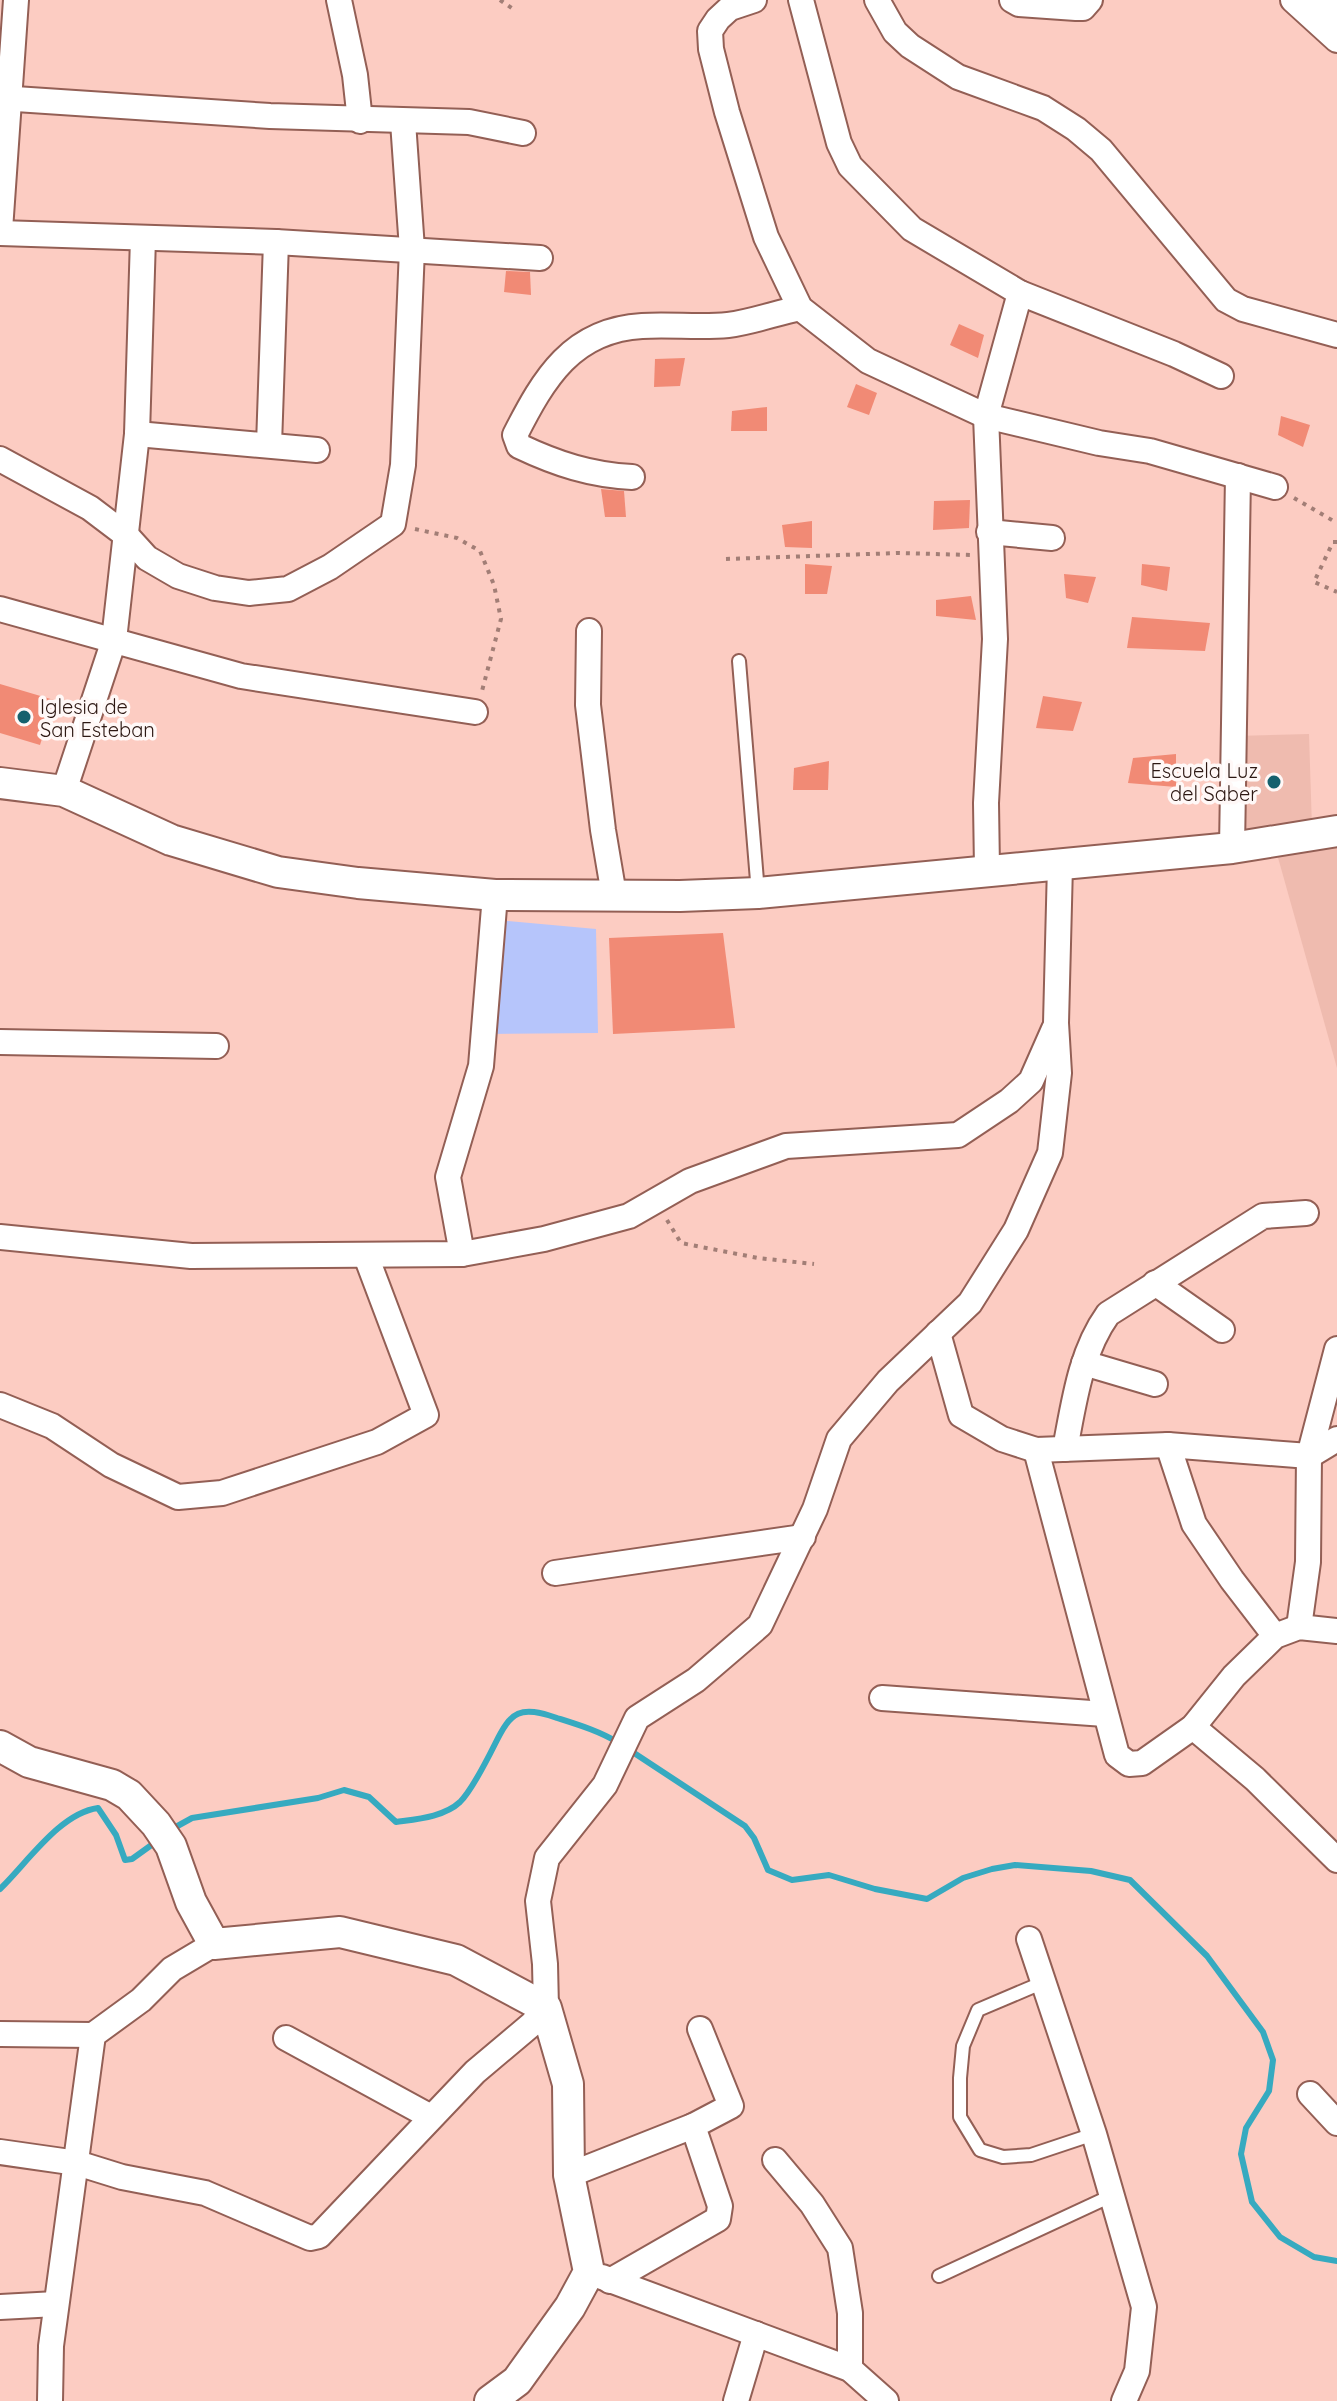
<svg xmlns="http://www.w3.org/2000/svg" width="1337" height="2401" font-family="Quicksand,sans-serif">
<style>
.built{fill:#efbbaf}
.green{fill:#b6c5fb}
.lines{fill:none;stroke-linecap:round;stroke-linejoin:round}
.stream{stroke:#36aac0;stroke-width:6}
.building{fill:#f18a75}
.service-casing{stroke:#935f55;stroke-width:16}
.minor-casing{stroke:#935f55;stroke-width:28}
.tertiary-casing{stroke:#935f55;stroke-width:34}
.path{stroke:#a27e76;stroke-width:4;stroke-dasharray:4 6;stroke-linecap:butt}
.service{stroke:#fff;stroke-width:12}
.minor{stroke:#fff;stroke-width:24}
.tertiary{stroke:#fff;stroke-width:30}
.poi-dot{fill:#16616e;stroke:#fff8f7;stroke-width:3}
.labels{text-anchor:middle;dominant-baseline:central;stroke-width:7;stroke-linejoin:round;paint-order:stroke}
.poi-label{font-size:20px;fill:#2d1813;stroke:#fff8f7;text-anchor:start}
</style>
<rect width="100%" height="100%" fill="#fcccc2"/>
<g class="built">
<path d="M1309,734L1312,828L1239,831L1236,736Z"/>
<path d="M1337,843V1068L1277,854Z"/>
</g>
<path class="green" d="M497,920L596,929L598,1033L488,1034Z"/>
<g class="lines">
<g class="stream">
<path d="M628,1749L745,1826L754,1838L768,1870L792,1880L829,1875L875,1889L927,1899L963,1878L992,1869L1015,1865L1091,1871L1130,1880L1207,1956L1263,2032L1273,2060L1269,2091L1246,2128L1241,2154L1252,2202L1280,2237L1314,2257L1337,2261"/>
<path d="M172,1829L192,1818L318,1798L344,1790L369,1797L396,1822C417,1819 444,1817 460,1802C472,1790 487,1760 495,1744C511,1711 520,1705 557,1718C579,1725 599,1731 619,1743"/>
<path d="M0,1889C27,1863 60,1813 98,1808L116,1835L125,1860L132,1859L157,1841"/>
</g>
</g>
<g class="building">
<path d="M506,271L530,272L531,295L504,292Z"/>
<path d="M959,324L984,335L978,358L950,345Z"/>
<path d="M685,358L680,386L654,387L655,359Z"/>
<path d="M856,384L877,393L869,415L847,407Z"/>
<path d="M767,407V431H731L732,411Z"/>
<path d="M1281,416L1310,425L1303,447L1278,435Z"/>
<path d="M601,489L624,491L626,517H605Z"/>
<path d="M970,500L969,528L933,530L934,501Z"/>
<path d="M812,521V548L785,547L782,525Z"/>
<path d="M805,564L832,566L827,594H805Z"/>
<path d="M1142,564L1170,567L1167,591L1141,585Z"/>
<path d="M1064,574L1096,577L1088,603L1066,598Z"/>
<path d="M971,596L976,620L936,616V600Z"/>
<path d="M1132,617L1210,623L1205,651L1127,648Z"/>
<path d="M0,684L54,700L40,745L0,733Z"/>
<path d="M1043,696L1082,702L1073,731L1036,728Z"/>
<path d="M1176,754V787L1128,783L1133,758Z"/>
<path d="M829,761L828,790H793L794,768Z"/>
<path d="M723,933L735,1028L613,1034L609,938Z"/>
</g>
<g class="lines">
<g class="service-casing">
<g id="service">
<path d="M739,661L758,893"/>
<path d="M1044,1982L978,2010L963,2046L960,2078V2117L980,2150L1003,2157L1031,2155L1094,2134"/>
<path d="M939,2276L1111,2196"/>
</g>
</g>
<g class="minor-casing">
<g id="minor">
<path d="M339,0L355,75L360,121"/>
<path d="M754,0L730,8L718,19L710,31L711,49L727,112L766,237L800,308L868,361L986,416L1099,443L1150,451L1275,487"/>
<path d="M801,0L839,143L850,166L912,229L1020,293L1174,354L1221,376"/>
<path d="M877,0L895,32L910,46L958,77L1043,108L1076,129L1101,150L1226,300L1243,309L1337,335"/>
<path d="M1012,0L1019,4L1076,8H1083L1090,0"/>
<path d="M1293,0L1337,40"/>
<path d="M0,98L270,116L469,122L523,133"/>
<path d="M0,230L16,0"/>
<path d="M0,233L276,242L540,258"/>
<path d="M137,434L317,450"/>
<path d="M269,445L276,242"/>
<path d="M0,459L90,508L127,536L147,558L178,576L215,588L249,593L288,589L330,567L393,524L403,465L412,249L403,122"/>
<path d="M632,477C591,475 557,464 519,446L515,435C544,378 572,330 642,326C670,324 700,328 728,325C752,322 776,313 800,308"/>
<path d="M989,532L1052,538"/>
<path d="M0,609L241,676L475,712"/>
<path d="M589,631L588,705L603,830L614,895"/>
<path d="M64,791L114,640L137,434L143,238"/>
<path d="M1232,848L1238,476"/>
<path d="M987,869L986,803L995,639L986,416L1020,293"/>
<path d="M0,1042L216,1046"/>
<path d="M0,1237L191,1256L462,1254L544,1239L629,1216L690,1181L786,1146L958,1135L1009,1101L1031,1081L1054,1029"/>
<path d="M462,1254L448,1177L481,1066L495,895"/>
<path d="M1155,1283L1222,1330"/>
<path d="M938,1333L961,1415L1002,1439L1036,1450L1168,1445L1309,1456L1337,1439"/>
<path d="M1084,1363L1155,1384"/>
<path d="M0,1405L52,1426L111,1465L178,1497L222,1493L377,1442L426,1415L366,1256"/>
<path d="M1168,1445L1194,1524L1232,1580L1275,1636"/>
<path d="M1065,1449C1074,1403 1080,1353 1108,1314L1263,1216L1306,1213"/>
<path d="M1036,1450L1117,1755L1129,1764L1142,1763L1193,1727L1234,1676L1275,1636L1299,1627L1337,1631"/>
<path d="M555,1573L803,1537"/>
<path d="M1299,1627L1308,1562L1309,1456L1337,1349"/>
<path d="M882,1698L1105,1714"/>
<path d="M1193,1727L1255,1779L1337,1860"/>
<path d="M1029,1939L1094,2134L1144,2307L1137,2371L1124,2401"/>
<path d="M0,2034L93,2035"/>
<path d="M286,2038L431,2117"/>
<path d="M1310,2094L1337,2123"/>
<path d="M0,2152L77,2163L122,2177L205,2193L310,2238L319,2236L475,2072L532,2024L546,2008L545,1964L538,1901L547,1858L605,1785L637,1718L696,1680L760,1625L815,1509L839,1439L888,1381L970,1303L1016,1230L1050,1153L1059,1073L1056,1023L1060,865"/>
<path d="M775,2160L812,2204L840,2248L850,2313V2369"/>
<path d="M569,2175L693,2126"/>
<path d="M602,2277L850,2369L886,2401"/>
<path d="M610,2281L718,2219L720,2206L693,2126L731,2106L700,2029"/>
<path d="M0,2307L56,2304"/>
<path d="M50,2401L51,2346L93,2035L141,2000L172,1969L214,1944"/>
<path d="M736,2401L756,2334"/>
</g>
</g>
<g class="tertiary-casing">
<g id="tertiary">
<path d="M1326,0L1337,31"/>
<path d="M0,783L64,791L171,840L278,872L358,883L495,895L680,896L758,893L1232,848L1337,831"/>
<path d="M0,1746L29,1762L112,1785L129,1795L156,1824L171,1846L191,1902L214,1944L340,1932L456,1960L546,2008L568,2084L569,2175L589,2272L570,2307L517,2381L490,2401"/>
</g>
</g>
<g class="path">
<path d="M500,0L513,9"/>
<path d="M1294,498L1337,523"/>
<path d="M415,529L457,538L480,551L494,585L501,619L482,691"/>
<path d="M1337,542H1333L1314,582L1337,592"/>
<path d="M726,559L898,553L972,555"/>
<path d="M667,1220L681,1243L758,1258L814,1264"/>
</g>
<use href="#service" class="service"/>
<use href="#minor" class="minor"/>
<use href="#tertiary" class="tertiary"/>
</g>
<g class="poi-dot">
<circle cx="24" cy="717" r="8"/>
<circle cx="1274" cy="782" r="8"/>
</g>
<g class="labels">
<g class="poi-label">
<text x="40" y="706">Iglesia de<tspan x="40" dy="23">San Esteban</tspan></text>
<text x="1258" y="770" text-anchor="end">Escuela Luz<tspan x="1258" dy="23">del Saber</tspan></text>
</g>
</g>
</svg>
